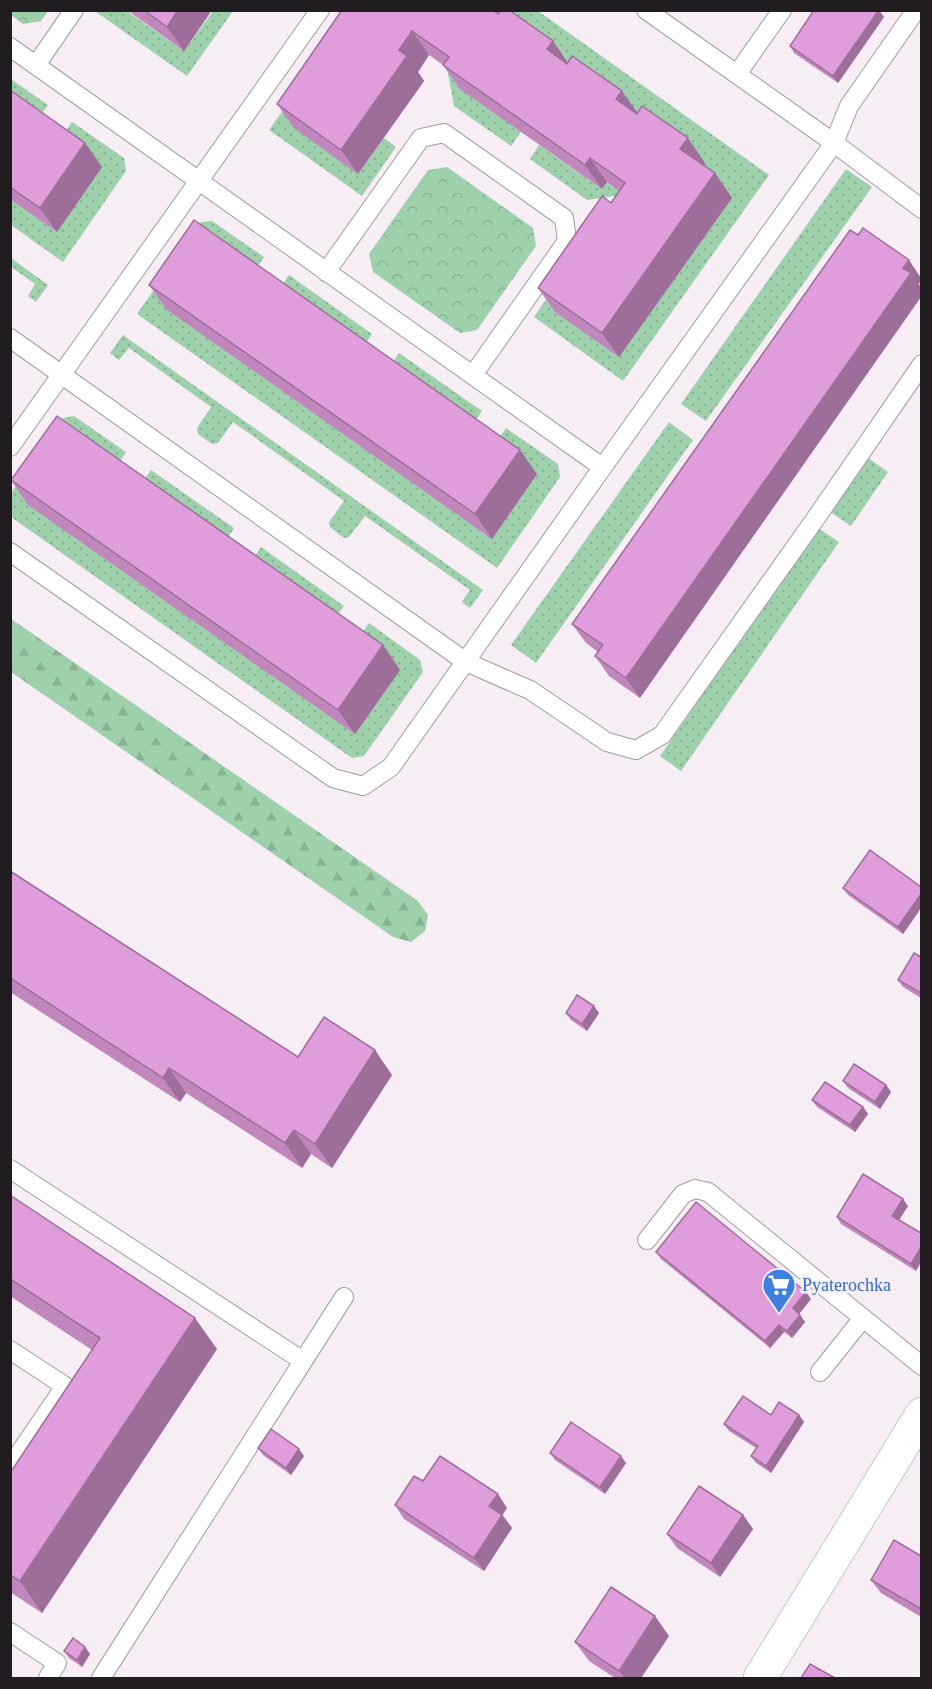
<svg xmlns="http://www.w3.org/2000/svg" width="932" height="1689" font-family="Georgia,serif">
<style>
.grass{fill:url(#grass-dots)}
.forest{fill:url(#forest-firs)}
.park{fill:url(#park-crowns)}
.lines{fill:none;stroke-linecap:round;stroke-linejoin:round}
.lane-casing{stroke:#a39ba2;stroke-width:20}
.secondary-casing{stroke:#a39ba2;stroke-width:34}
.lane{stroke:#fff;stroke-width:18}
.secondary{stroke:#fff;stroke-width:33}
.wall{fill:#c187bc}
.shaded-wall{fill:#9d6e99}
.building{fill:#e09ddb;stroke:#9d6e99;stroke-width:1.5}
.labels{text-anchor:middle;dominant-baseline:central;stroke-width:5;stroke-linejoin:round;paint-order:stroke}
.shop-label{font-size:18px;fill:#366cbe;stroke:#f6edf5;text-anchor:start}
</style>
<defs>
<pattern id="grass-dots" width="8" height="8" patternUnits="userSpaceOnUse" patternTransform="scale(1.5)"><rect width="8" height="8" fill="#9ed0ac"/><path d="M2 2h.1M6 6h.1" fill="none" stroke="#88b294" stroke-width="1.8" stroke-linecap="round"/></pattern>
<pattern id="forest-firs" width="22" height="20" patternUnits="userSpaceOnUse" patternTransform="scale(1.5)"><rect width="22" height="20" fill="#9ed0ac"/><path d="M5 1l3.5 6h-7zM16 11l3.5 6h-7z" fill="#88b294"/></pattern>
<pattern id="park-crowns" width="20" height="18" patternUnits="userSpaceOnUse" patternTransform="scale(1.5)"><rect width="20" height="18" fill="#9ed0ac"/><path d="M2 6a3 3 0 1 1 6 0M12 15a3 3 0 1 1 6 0" fill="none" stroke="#88b294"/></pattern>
</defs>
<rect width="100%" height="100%" fill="#f6edf5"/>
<g class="grass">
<path d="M98,11H127L184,51L213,11H233L187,76L96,12Z"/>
<path d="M354,11L358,174L384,138L396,147L362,196L269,130Z"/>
<path d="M493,11H538L769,175L623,381L534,317L568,267L731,198Z"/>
<path d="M447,68L521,132L511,146L454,106Z"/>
<path d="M11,79L48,105L36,121L11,103Z"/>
<path d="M72,122L124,158L126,171L63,262L11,225V199L57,232L61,138Z"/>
<path d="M539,145L602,189L607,182L623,195L587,200L530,159Z"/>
<path d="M846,169L872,187L706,421L681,404Z"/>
<path d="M212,221L264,257L253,274L492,538L537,474L495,444L506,428L558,464L560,477L497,568L137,314L201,222Z"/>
<path d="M11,258L48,285L36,302L28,296L35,284L11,267Z"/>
<path d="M289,275L372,334L361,350L278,291Z"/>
<path d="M123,335L483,590L470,608L462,602L470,590L365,516L349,537L344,538L330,527L329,522L344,501L233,422L218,443L212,444L198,434L197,428L211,407L129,348L119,360L110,353Z"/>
<path d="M399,353L482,411L470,427L388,369Z"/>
<path d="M74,416L126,452L115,469L357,640L369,623L420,660L423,672L364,756L352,758L11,517V493L63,418Z"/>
<path d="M669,422L693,440L536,663L511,645Z"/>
<path d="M867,457L888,472L851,526L829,511Z"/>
<path d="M151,470L234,528L223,545L140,486Z"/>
<path d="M818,528L839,542L681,771L660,756Z"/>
<path d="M261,547L344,606L332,622L250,564Z"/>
</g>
<path class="forest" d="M10,618L418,901L428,915L425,931L411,942L393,937L11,672Z"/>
<g class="park">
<path d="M11,10H48V11L41,21L23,24L11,15Z"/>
<path d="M447,167L533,228L536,246L477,330L460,333L373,272L369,254L428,170Z"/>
</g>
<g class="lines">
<g class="lane-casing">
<g id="lane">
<path d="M646,10L834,143L922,209"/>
<path d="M10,47L602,467"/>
<path d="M36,65L74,10"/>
<path d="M737,74L782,10"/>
<path d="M326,272L421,138L444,133L564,218L567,241L473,375"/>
<path d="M10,338L466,662L530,690L607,742L636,750L662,735L818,515L922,364"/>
<path d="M10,447L320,10"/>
<path d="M10,552L333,778L363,786L391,767L595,478L834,143L849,106L916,10"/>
<path d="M10,1169L303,1361"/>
<path d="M647,1240L683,1194L695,1189L708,1192L922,1366"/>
<path d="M10,1350L65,1386L10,1467"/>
<path d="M820,1372L863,1318"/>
<path d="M10,1632L57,1663L48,1678"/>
<path d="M101,1678L344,1297"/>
</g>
</g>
<g class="secondary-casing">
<path id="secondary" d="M760,1678L922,1414"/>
</g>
<use href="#lane" class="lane"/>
<use href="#secondary" class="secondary"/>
</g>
<g class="wall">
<path d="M127,10H212L184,51Z"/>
<path d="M342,10H496L498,13L553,41L568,63L705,163L703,165L715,173L732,198L619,357L555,312L538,288L611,203L620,192L607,182L602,189L460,89L443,65L429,55L418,72L424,81L358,174L294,128L277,104Z"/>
<path d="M884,17L838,83L794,53L790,46Z"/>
<path d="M10,90L85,143L102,167L57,232L10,199Z"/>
<path d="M919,284L640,698L609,676L595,656L598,652L586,643L572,624Z"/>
<path d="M149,285L537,474L492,539L166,309Z"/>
<path d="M11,480L383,645L400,670L355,734L28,505Z"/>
<path d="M10,871L298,1057L392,1075L332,1168L311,1154L302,1168L186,1093L180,1102L10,992Z"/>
<path d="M921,887V908L903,934L848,895L843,888Z"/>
<path d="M921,957V998L903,987L898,980Z"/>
<path d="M566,1013H599L587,1031L571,1020Z"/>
<path d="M843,1081L886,1085L891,1092L880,1109L848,1088Z"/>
<path d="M812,1100L863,1107L868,1114L855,1132L817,1107Z"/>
<path d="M10,1195L217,1349L42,1613L10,1592V1473L92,1350L10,1296Z"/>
<path d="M908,1206L899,1220L916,1271L841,1224L837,1217Z"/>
<path d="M656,1252L811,1299L799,1314L805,1322L792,1338L784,1332L770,1348L661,1259Z"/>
<path d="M771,1415H799L804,1422L771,1473L756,1463L751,1456L756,1448L729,1431L724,1424Z"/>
<path d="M258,1448L304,1456L291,1475L263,1455Z"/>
<path d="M550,1453L626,1463L605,1494L555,1460Z"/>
<path d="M423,1481L507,1508L502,1514L512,1528L484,1571L404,1519L395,1505Z"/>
<path d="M743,1515L753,1529L720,1577L677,1548L667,1534Z"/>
<path d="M921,1556V1617L881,1593L871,1580Z"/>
<path d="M669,1636L641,1678H615L589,1661L575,1642Z"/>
<path d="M85,1647L90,1654L82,1667L69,1658L64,1651Z"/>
</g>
<g class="shaded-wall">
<path d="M178,10H212L184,51L167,27Z"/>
<path d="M879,10L884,17L838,83L833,76Z"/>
<path d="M412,31L429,55L418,72L424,81L358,174L341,150L399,50Z"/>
<path d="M553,41L570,66L547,49Z"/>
<path d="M622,91L639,115L616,99Z"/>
<path d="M688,138L705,163L697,173L680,149Z"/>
<path d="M85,143L102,167L57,232L40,208Z"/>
<path d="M590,158L607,182L602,189L585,165Z"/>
<path d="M715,173L732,198L619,357L602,333Z"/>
<path d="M909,260L921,278V281L919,284L921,288V297L640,698L626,678Z"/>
<path d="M520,450L537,474L492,539L475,514Z"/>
<path d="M383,645L400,670L355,734L338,710Z"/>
<path d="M921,894V908L903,934L898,927Z"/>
<path d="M594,1006L599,1013L587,1031L582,1024Z"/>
<path d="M375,1050L392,1075L332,1168L315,1144Z"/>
<path d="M169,1068L186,1093L180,1102L163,1078Z"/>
<path d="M886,1085L891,1092L880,1109L875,1102Z"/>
<path d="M863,1107L868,1114L855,1132L850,1125Z"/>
<path d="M294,1130L311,1154L302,1168L285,1143Z"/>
<path d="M903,1199L908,1206L897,1223L892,1216Z"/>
<path d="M921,1247V1262L916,1271L911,1264Z"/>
<path d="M806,1292L811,1299L798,1315L793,1308Z"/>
<path d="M800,1315L805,1322L792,1338L787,1331Z"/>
<path d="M195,1318L217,1349L42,1613L20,1581Z"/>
<path d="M779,1325L784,1332L770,1348L765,1341Z"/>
<path d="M799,1415L804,1422L771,1473L766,1466Z"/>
<path d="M299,1449L304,1456L291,1475L286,1468Z"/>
<path d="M621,1456L626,1463L605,1494L600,1487Z"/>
<path d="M498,1494L507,1508L499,1520L489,1506Z"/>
<path d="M502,1515L512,1528L484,1571L474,1558Z"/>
<path d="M743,1515L753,1529L720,1577L711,1563Z"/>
<path d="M655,1616L669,1636L641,1678H625L619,1671Z"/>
<path d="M85,1647L90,1654L82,1667L77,1660Z"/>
</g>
<g class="building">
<path d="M144,10H178L167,27Z"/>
<path d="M342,10H493L498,14L501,10H509L553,41L547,49L567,64L572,56L622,91L616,99L637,114L642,106L688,138L680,149L715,173L602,333L538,288L602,196L611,203L625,183L590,158L585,165L443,65L449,57L412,31L399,50L407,56L341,150L277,104Z"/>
<path d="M814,10H879L833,76L790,46Z"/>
<path d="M10,90L85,143L40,208L10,187Z"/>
<path d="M194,220L520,450L475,514L149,285Z"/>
<path d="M863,228L909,260L903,268L911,273L626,678L595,656L603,645L572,624L850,230L858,235Z"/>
<path d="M57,416L383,645L338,710L11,480Z"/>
<path d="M870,850L921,887V894L898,927L843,888Z"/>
<path d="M10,871L298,1057L324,1017L375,1050L315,1144L294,1130L285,1143L169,1068L163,1078L10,978Z"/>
<path d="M914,953L921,957V993L898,980Z"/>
<path d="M577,995L594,1006L582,1024L566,1013Z"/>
<path d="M854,1064L886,1085L875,1102L843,1081Z"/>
<path d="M825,1082L863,1107L850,1125L812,1100Z"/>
<path d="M863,1174L903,1199L892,1216L921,1233V1247L911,1264L837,1217Z"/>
<path d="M10,1195L195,1318L20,1581L10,1575V1473L100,1338L10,1279Z"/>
<path d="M696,1202L806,1292L793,1308L800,1315L787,1331L779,1325L765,1341L656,1252Z"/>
<path d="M743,1396L771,1415L779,1402L799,1415L766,1466L751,1456L758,1446L724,1424Z"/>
<path d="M571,1422L621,1456L600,1487L550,1453Z"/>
<path d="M271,1429L299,1449L286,1468L258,1448Z"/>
<path d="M440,1456L498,1494L489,1506L502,1515L474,1558L395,1505L414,1476L423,1481Z"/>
<path d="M699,1486L743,1515L711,1563L667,1534Z"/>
<path d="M894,1540L921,1556V1609L871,1580Z"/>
<path d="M611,1587L655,1616L619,1671L575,1642Z"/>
<path d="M73,1638L85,1647L77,1660L64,1651Z"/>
<path d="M810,1664L835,1678H801Z"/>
</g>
<defs>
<g id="supermarket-pin" transform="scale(1.725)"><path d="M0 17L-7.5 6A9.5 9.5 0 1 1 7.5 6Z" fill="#3f7fe0" stroke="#f6edf5"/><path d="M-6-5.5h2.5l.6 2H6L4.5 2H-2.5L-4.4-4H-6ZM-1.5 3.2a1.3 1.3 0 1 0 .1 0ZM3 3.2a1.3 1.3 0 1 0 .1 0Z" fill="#fff"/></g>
</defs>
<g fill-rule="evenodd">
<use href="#supermarket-pin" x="779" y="1285"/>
</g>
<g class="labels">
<g class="shop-label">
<text x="802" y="1285">Pyaterochka</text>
</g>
</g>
<rect width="932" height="1689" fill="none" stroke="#201c1f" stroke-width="24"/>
</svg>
